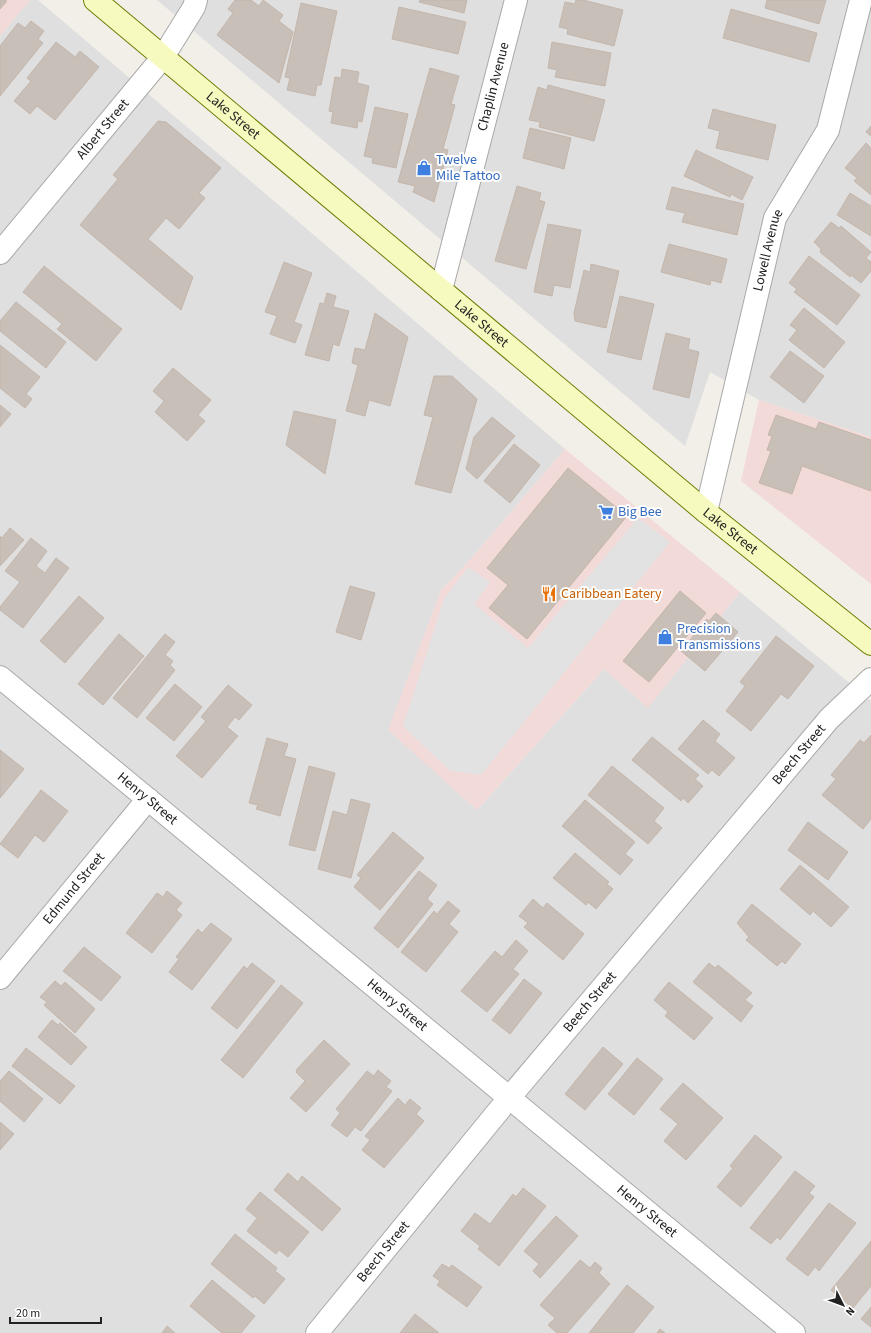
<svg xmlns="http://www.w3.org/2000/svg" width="871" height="1333" font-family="'Source Sans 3',sans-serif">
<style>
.residential{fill:#e0dfdf}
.commercial{fill:#f2dad9}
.parking{fill:#e2e2e2}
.building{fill:#c7bfb8;stroke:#c4b6ab}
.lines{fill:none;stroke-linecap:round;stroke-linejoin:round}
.street-casing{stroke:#a9a9a9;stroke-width:24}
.secondary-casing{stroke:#707d05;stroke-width:24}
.street{stroke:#fff;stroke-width:22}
.secondary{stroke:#f7fabf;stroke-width:22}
.labels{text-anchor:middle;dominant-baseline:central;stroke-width:4;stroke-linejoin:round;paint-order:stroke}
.street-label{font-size:14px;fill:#222;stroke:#fff}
.shop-label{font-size:14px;fill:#366cbe;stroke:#fff;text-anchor:start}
.food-label{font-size:14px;fill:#c56008;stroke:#fff;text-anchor:start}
</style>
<rect width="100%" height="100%" fill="#f2efe9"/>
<g class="residential">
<path d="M30,0H38L565,449L469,561L441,590L477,810L604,669L648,707L740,592L871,701V1333H0V36Z"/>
<path d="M157,0H871V437L759,400L710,372L685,446Z"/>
</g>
<g class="commercial">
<path d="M0,0H30L0,36Z"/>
<path d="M759,400L871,437V584L741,481Z"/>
<path d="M565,449L740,592L648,708L604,669L477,810L388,730L441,590L469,561Z"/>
</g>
<path class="parking" d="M638,518L670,542L481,775L450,771L403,726L444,599L468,567L490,582L474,604L528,648Z"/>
<g class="building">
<path d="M0,0L7,1L0,9Z"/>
<path d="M235,0H251L259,6L263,0L283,15L279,21L293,32L279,83L217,35L233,13L228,9Z"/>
<path d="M420,0H467L464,13L419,2Z"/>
<path d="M576,0H583L623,10L614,46L567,34L568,29L559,27L565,2L575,4Z"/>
<path d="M767,0H826L819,24L765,8Z"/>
<path d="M301,3L337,11L321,85H317L315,96L287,90L290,78L285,77Z"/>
<path d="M399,7L466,22L458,54L392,39Z"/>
<path d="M731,9L817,33L809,62L723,38Z"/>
<path d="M31,21L44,31L38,39L43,43L0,96V46L18,23L25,28Z"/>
<path d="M56,42L75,57L80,51L99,67L55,120L37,106L30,114L14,101L31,81L27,78Z"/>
<path d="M552,42L611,53L605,86L555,77L557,70L548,68Z"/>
<path d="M430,68L459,76L451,104L455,105L443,149L448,150L434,202L413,192L415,186L398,182Z"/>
<path d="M342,69L359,72L357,83L369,86L362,122L358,121L357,128L331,123L333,112L329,111L335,77L341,78Z"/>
<path d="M548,85L605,100L594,141L539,127L540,122L529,120L538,87L547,90Z"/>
<path d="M375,107L408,114L396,168L372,163L373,158L364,156Z"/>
<path d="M713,109L776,125L768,160L716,148L720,131L708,128Z"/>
<path d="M158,121L166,122L221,168L199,193L205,198L179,229L166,218L148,239L193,277L181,310L80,225L118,179L113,175Z"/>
<path d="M871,126V136L866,132Z"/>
<path d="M530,128L571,138L564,169L523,158Z"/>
<path d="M866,143L871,148V195L854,181L857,178L845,168Z"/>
<path d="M696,150L753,177L742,200L731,194L730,197L684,176Z"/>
<path d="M517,186L541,193L539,200L545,202L526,269L495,261Z"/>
<path d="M672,187L744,204L737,235L682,222L685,213L666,209Z"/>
<path d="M850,193L871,206V236L837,215Z"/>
<path d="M831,222L839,228L841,226L871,252L866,258L871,262V271L861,283L851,275L850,277L820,252L821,249L814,242Z"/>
<path d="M548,224L581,230L570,288L554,285L552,296L534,292Z"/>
<path d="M669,244L727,259L721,283L711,280L710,285L661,272Z"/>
<path d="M809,256L860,295L837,325L794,292L797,289L789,283Z"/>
<path d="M284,262L312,273L294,322L302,325L295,343L270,334L277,316L265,312Z"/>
<path d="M591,264L619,271L606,328L575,321L574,313L584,270L590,272Z"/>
<path d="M44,266L122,329L96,361L57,329L62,324L23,292Z"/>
<path d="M327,293L336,296L333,307L349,311L339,346L333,344L329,361L305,355L320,303L324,304Z"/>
<path d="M620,296L654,304L641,360L607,352Z"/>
<path d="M16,302L66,342L46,368L0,331V321Z"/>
<path d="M804,308L845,342L824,368L789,340L797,330L790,325Z"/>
<path d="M375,313L408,337L390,406L369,400L365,416L346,411L358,365L352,363L355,348L365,350Z"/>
<path d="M666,333L690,339L688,349L699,352L689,398L653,389Z"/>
<path d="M0,345L40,377L26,394L32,399L25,408L0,388Z"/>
<path d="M790,351L824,376L804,403L770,377Z"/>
<path d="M173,368L211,400L198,415L205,421L187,441L155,412L164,401L153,391Z"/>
<path d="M434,376H452L477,399L451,493L415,484L433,417L424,415Z"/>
<path d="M0,405L11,414L0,427Z"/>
<path d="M294,411L336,420L325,474L286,445Z"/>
<path d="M776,415L816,429L819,422L871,440V491L802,466L792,494L759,483L771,451L767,450L772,436L768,435Z"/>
<path d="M492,417L515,436L477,479L466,469L474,437Z"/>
<path d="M514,444L540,465L510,503L484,481Z"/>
<path d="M568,468L627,516L527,639L489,608L508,585L487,568Z"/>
<path d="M10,528L24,540L0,566V536L2,538Z"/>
<path d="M31,538L47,551L36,566L45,573L56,558L69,568L23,628L0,610V607L20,582L5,571Z"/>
<path d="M350,586L375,593L361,640L336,632Z"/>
<path d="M680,591L706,613L649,682L623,661Z"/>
<path d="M79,596L104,618L65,663L40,641Z"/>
<path d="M716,613L738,632L705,671L681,651L707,619L709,621Z"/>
<path d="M119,634L144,656L103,705L78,684Z"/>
<path d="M165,634L175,642L165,655L173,661L170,665L175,670L137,718L113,698Z"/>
<path d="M776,636L814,666L788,699L781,694L751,731L726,711L745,686L740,682Z"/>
<path d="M175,684L202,707L174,741L146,718Z"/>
<path d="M228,685L252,705L239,720L235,717L227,727L238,736L202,778L176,756L206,721L201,717Z"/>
<path d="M703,720L720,734L715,741L735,758L719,776L712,770L708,774L678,749Z"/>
<path d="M871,735V819L863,829L822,795L836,779L831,775L860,740L864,743Z"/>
<path d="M652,737L699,775L695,779L703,786L688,803L683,798L681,801L632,760Z"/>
<path d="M267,738L288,744L284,756L296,759L280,816L256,809L258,805L249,803Z"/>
<path d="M0,750L24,769L0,798Z"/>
<path d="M309,766L335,773L315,851L289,845Z"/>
<path d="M612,766L664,808L654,821L662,828L648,844L588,795Z"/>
<path d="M41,790L68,811L44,842L35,835L18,858L0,844Z"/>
<path d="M351,799L370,804L351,878L318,869L333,811L347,815Z"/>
<path d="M585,800L635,842L625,854L633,860L620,875L562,826Z"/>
<path d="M808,822L848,852L828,880L788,850Z"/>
<path d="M393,832L424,858L380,910L354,887L361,878L357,875Z"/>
<path d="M575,853L609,882L607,884L613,889L596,909L588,902L586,905L553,878Z"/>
<path d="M800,865L849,907L831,927L813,911L810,915L780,889Z"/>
<path d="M419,871L437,885L427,899L433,904L398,948L374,928Z"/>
<path d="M167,891L182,903L176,910L182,915L152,953L126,933L157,893L163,897Z"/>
<path d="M533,899L543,908L547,903L584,934L563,960L524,927L528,923L519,916Z"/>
<path d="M448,901L460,911L449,924L458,932L426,972L401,952L434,911L437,914Z"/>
<path d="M752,904L801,944L785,964L782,961L777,966L746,940L749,937L737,923Z"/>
<path d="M211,923L232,939L192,990L169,972L179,959L176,957L198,929L202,933Z"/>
<path d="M516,940L528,951L513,969L519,974L487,1012L461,991L495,951L502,957Z"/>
<path d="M84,947L121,977L101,1001L63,971Z"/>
<path d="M252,963L275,981L237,1029L211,1008L244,966L247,969Z"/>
<path d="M709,963L715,968L718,965L752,993L745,1000L753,1006L741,1022L693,982Z"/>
<path d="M524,979L542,993L510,1034L492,1020Z"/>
<path d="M55,981L61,986L65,982L95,1009L75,1033L44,1005L47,1002L40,997Z"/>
<path d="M669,982L713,1018L694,1040L665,1016L668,1012L654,1000Z"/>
<path d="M281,985L303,1003L243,1078L221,1060Z"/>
<path d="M52,1020L58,1025L60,1023L87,1047L71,1065L38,1037Z"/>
<path d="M324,1040L350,1064L306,1112L290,1098L305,1081L296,1072L297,1069Z"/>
<path d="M603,1047L623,1064L585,1110L565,1094Z"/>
<path d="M26,1048L75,1086L60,1104L12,1066Z"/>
<path d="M637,1058L663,1079L634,1115L608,1094Z"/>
<path d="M378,1070L391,1081L386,1087L392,1091L361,1131L355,1127L347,1137L331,1125L340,1113L336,1109L367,1071L374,1076Z"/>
<path d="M9,1071L43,1099L24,1122L0,1101V1081Z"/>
<path d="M683,1083L723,1118L686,1160L664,1141L678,1124L660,1109Z"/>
<path d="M398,1098L405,1105L410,1099L421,1108L416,1114L424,1121L384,1168L362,1150L370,1140L365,1136Z"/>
<path d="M0,1122L14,1134L0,1150Z"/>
<path d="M755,1135L782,1157L741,1207L717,1187L733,1168L730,1166Z"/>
<path d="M795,1171L815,1186L809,1193L814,1197L780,1240L777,1237L771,1244L750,1228Z"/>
<path d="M288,1173L298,1182L302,1176L341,1209L322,1231L274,1190Z"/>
<path d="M523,1188L546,1206L499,1266L478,1249L480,1246L461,1231L475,1213L490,1224L513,1194L516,1197Z"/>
<path d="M260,1192L309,1232L288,1257L279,1250L276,1254L247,1231L257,1218L246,1209Z"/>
<path d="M829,1203L856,1223L819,1271L815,1267L808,1276L786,1259Z"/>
<path d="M556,1216L578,1236L540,1278L533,1271L539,1264L524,1251Z"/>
<path d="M235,1234L277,1268L275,1271L285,1279L264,1304L255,1296L253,1298L211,1264Z"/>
<path d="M871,1241V1286L853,1308L831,1290Z"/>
<path d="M580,1260L590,1268L595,1262L602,1268L599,1273L610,1284L567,1333H557L548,1325L555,1318L540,1305Z"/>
<path d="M442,1264L449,1268L452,1265L482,1287L467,1307L437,1285L440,1281L433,1276Z"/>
<path d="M212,1280L255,1316L241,1333H222L190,1306Z"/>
<path d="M627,1285L654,1307L633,1333H589Z"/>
<path d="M871,1307V1327L861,1319Z"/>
<path d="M415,1314L439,1333H400Z"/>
<path d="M167,1326L175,1333H162Z"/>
<path d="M660,1329L665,1333H657Z"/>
</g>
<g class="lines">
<g class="street-casing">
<g id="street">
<path id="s1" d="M0,253L163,57L194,7L196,0"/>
<path id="s2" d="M441,290L516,0"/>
<path id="s3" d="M706,512L775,218L828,130L861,0"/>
<path id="s4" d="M0,677L794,1333"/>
<path id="s5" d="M0,978L148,799"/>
<path id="s6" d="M317,1333L509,1098L829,719L871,679"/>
</g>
</g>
<g class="secondary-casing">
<g id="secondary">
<path id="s7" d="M95,0L706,512L871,644"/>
</g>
</g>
<use href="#street" class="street"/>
<use href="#secondary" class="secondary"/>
</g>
<defs>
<g id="shop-bare" transform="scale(1.2)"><path d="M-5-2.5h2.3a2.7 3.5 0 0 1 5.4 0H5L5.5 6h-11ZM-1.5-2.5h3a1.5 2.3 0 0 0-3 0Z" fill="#3f7fe0" stroke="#fff" stroke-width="2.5" paint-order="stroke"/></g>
<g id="supermarket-bare" transform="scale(1.2)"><path d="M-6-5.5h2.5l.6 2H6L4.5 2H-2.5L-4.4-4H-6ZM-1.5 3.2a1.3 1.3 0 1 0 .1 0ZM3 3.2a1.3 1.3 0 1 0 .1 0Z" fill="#3f7fe0" stroke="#fff" stroke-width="2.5" paint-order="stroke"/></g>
<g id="restaurant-bare" transform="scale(1.2)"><path d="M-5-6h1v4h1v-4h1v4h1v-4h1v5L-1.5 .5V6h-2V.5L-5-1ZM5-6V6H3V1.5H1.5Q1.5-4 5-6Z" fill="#e8710a" stroke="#fff" stroke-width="2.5" paint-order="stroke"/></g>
</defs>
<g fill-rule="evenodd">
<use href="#shop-bare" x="424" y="168"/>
<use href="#supermarket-bare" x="606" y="512"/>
<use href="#restaurant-bare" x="549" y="594"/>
<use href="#shop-bare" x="665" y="637"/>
</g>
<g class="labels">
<g class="street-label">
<text stroke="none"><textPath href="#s2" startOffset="210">Chaplin Avenue</textPath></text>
<text stroke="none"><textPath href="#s7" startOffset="180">Lake Street</textPath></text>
<text stroke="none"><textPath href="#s1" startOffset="161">Albert Street</textPath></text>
<text stroke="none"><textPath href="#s3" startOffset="269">Lowell Avenue</textPath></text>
<text stroke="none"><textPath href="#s7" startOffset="504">Lake Street</textPath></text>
<text stroke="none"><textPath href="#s7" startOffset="828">Lake Street</textPath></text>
<text stroke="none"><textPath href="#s6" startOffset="753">Beech Street</textPath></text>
<text stroke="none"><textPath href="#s4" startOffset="191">Henry Street</textPath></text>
<text stroke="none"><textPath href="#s5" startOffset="116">Edmund Street</textPath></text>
<text stroke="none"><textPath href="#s6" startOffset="429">Beech Street</textPath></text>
<text stroke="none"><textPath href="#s4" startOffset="515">Henry Street</textPath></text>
<text stroke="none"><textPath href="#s4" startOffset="839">Henry Street</textPath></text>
<text stroke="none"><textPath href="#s6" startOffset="105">Beech Street</textPath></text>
</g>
<g class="shop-label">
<text x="436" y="160">Twelve<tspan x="436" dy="16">Mile Tattoo</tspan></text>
<text x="618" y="512">Big Bee</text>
<text x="677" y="629">Precision<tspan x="677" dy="16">Transmissions</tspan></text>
</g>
<g class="food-label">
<text x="561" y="594">Caribbean Eatery</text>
</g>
</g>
<g transform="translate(843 1305) rotate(132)" stroke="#ffffff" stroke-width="3" paint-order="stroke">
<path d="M0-3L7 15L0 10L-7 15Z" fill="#222222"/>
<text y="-6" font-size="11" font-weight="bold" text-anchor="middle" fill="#222222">N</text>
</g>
<path d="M10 1317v6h91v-6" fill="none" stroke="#222222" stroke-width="2"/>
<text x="16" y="1317" font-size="12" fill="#222222" stroke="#ffffff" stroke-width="3" paint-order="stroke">20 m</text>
</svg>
